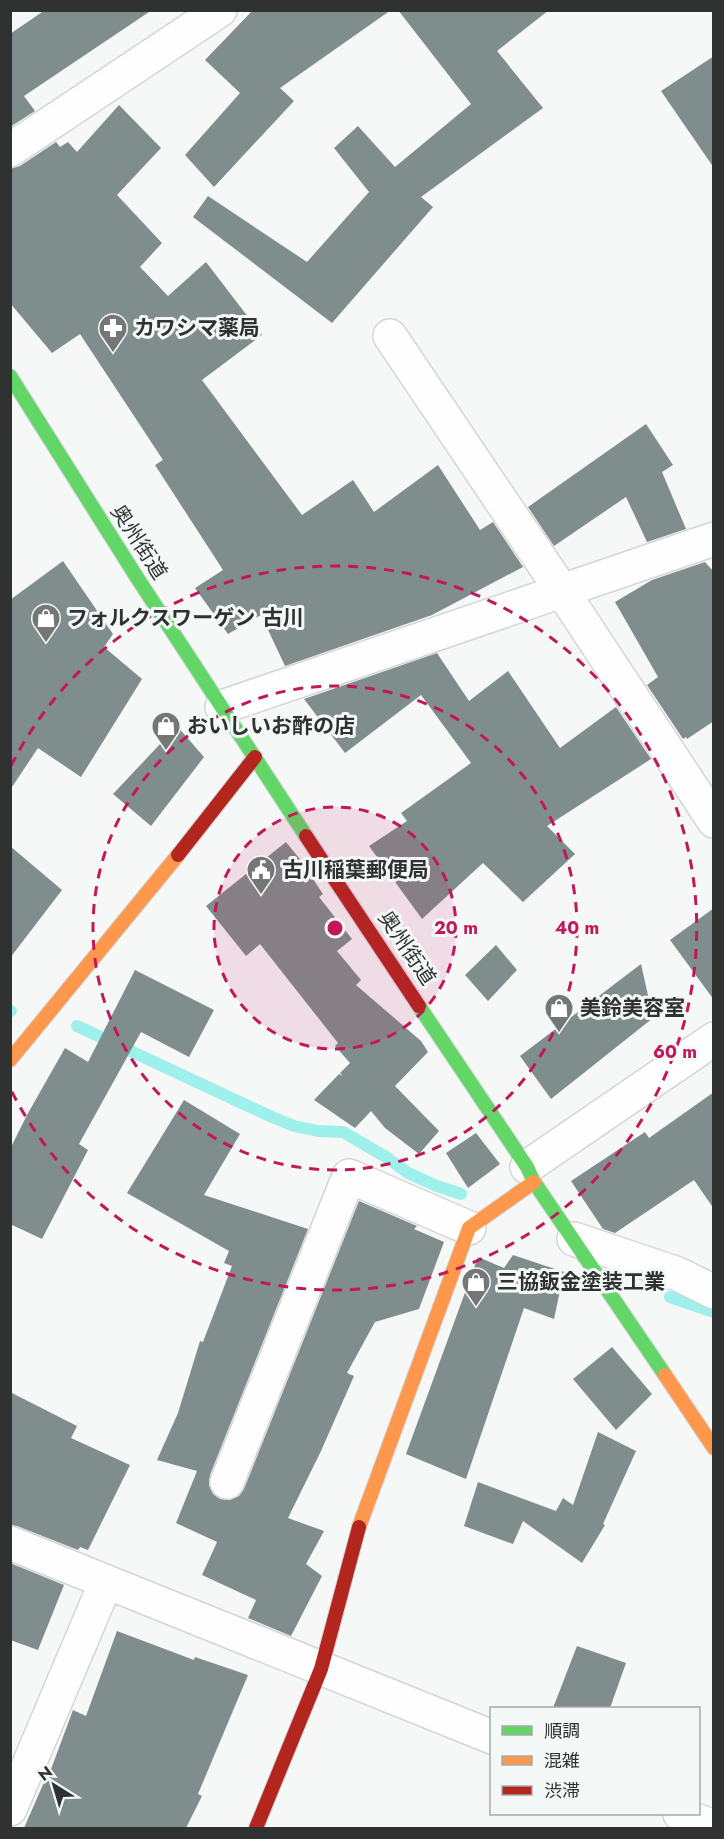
<svg xmlns="http://www.w3.org/2000/svg" width="724" height="1839" font-family="Jost,'Noto Sans JP',sans-serif">
<style>
.lines{fill:none;stroke-linecap:round;stroke-linejoin:round}
.stream{stroke:#9ef1ea;stroke-width:12}
.building{fill:#7f8e8d}
.street-casing{stroke:#d4d5d5;stroke-width:36}
.fast-casing{stroke:#d4d5d5;stroke-width:16}
.slow-casing{stroke:#d4d5d5;stroke-width:16}
.jam-casing{stroke:#d4d5d5;stroke-width:16}
.street{stroke:#fefefe;stroke-width:33}
.fast{stroke:#63d668;stroke-width:14}
.slow{stroke:#ff974d;stroke-width:14}
.jam{stroke:#b3261e;stroke-width:14}
.ring{fill:none;stroke:#c2185b;stroke-width:3;stroke-dasharray:10 8}
.labels{text-anchor:middle;dominant-baseline:central;stroke-width:6;stroke-linejoin:round;paint-order:stroke}
.poi-label{font-size:21px;font-weight:bold;fill:#303232;stroke:#f4f9f8;text-anchor:start}
.street-label{font-size:21px;fill:#303232;stroke:#f4f9f8}
.centre{fill:#c2185b;stroke:#f4f9f8;stroke-width:3}
.ring-label{font-size:18px;text-anchor:middle;font-weight:bold;fill:#c2185b;stroke:#f4f9f8;stroke-width:6;stroke-linejoin:round;paint-order:stroke}
</style>
<rect width="100%" height="100%" fill="#f5f8f7"/>
<g class="lines">
<g class="stream">
<path d="M10,1011H11"/>
<path d="M77,1026L272,1117L294,1126L318,1131L343,1132L386,1157L408,1173L437,1186L461,1194"/>
<path d="M670,1297L714,1312"/>
</g>
</g>
<g class="building">
<path d="M45,10H152L24,96L35,111L10,127V34Z"/>
<path d="M253,10H391L280,88L294,101L214,187L185,155L240,93L205,60Z"/>
<path d="M398,10H549L497,51L543,108L421,197L433,207L332,323L193,217L208,196L307,262L369,192L334,148L358,126L395,167L471,104Z"/>
<path d="M714,56V168L661,91Z"/>
<path d="M119,105L161,148L117,195L162,243L140,267L168,296L206,262L262,335L202,380L302,515L353,480L374,512L438,465L480,530L493,522L523,567L432,615L285,666L261,615L228,634L195,588L223,570L155,465L163,460L80,334L52,353L10,303V169L20,166L56,142L60,147L68,142L77,152Z"/>
<path d="M646,424L673,465L662,472L686,529L647,542L626,497L554,546L528,507Z"/>
<path d="M63,561L113,634L104,647L142,679L81,777L38,748L10,790V600Z"/>
<path d="M705,562L714,572V721L687,739L686,737L683,739L647,685L658,677L615,602L652,580Z"/>
<path d="M437,653L469,701L508,671L560,748L616,707L651,759L547,826L575,854L523,902L483,863L422,919L369,846L407,821L401,813L471,763L421,695L345,753L304,699Z"/>
<path d="M177,726L204,757L151,826L113,794Z"/>
<path d="M286,842L299,858L323,894L319,897L352,939L337,951L361,980L356,985L421,1041L428,1052L395,1086L439,1131L419,1154L385,1128L371,1111L355,1128L314,1100L339,1074L343,1076L340,1073L350,1063L335,1046L338,1043L260,944L246,956L206,906Z"/>
<path d="M10,846L62,890L10,958Z"/>
<path d="M714,908V1000L670,940Z"/>
<path d="M496,945L517,970L488,1001L465,975Z"/>
<path d="M641,964L653,1018L551,1099L520,1056Z"/>
<path d="M135,970L214,1010L189,1057L141,1032L79,1144L88,1150L42,1239L10,1224V1149L27,1115L65,1048L88,1062Z"/>
<path d="M714,1092V1209L694,1180L615,1233L603,1229L571,1181L645,1132L649,1138Z"/>
<path d="M184,1100L240,1134L204,1195L308,1229L210,1475L209,1485L213,1494L220,1499L230,1500L239,1496L244,1489L359,1201L417,1226L414,1229L444,1242L419,1309L375,1322L347,1373L354,1376L321,1451L288,1518L324,1531L306,1564L322,1576L291,1636L248,1618L256,1600L202,1575L217,1542L176,1523L197,1471L157,1460L178,1413L200,1341L203,1342L232,1266L224,1263L229,1251L127,1193Z"/>
<path d="M476,1133L500,1164L468,1188L446,1153Z"/>
<path d="M513,1255L564,1272L554,1319L524,1308L466,1479L406,1454L478,1257L504,1268Z"/>
<path d="M612,1347L652,1394L616,1430L573,1379Z"/>
<path d="M10,1392L77,1426L71,1438L130,1465L88,1550L80,1547L78,1550L17,1526L10,1525Z"/>
<path d="M598,1432L636,1451L603,1524L605,1525L582,1563L523,1521L513,1544L464,1526L478,1482L556,1511L563,1498L573,1505Z"/>
<path d="M10,1563L64,1585L38,1650L10,1640Z"/>
<path d="M117,1631L194,1660L195,1657L248,1675L198,1794L202,1796L186,1828H24L45,1780H47L73,1710L86,1716Z"/>
<path d="M577,1646L626,1663L610,1708H553Z"/>
</g>
<g class="lines">
<g class="street-casing">
<g id="street">
<path d="M10,150L220,10"/>
<path d="M390,336L562,591L714,821"/>
<path d="M222,707L714,539"/>
<path d="M527,1167L714,1039"/>
<path d="M574,1239L678,1274L714,1292"/>
<path d="M227,1482L349,1176L469,1228"/>
<path d="M10,1543L492,1737"/>
<path d="M10,1809L106,1582"/>
<path d="M680,1814L714,1827"/>
</g>
</g>
<g class="fast-casing">
<g id="fast">
<path d="M10,376L136,576L306,836"/>
<path d="M419,1006L527,1167L534,1182L665,1375"/>
</g>
</g>
<g class="slow-casing">
<g id="slow">
<path d="M10,1060L178,855"/>
<path d="M665,1375L714,1448"/>
<path d="M359,1527L469,1228L534,1182"/>
</g>
</g>
<g class="jam-casing">
<g id="jam">
<path d="M306,836L419,1006"/>
<path d="M178,855L255,757"/>
<path d="M256,1828L321,1669L359,1527"/>
</g>
</g>
<use href="#street" class="street"/>
<use href="#fast" class="fast"/>
<use href="#slow" class="slow"/>
<use href="#jam" class="jam"/>
</g>
<circle cx="335" cy="928" r="121" fill="#c2185b" fill-opacity=".12"/>
<g class="ring">
<circle cx="335" cy="928" r="121"/>
<circle cx="335" cy="928" r="242"/>
<path d="M11 766A362 362 0 1 1 11 1090"/>
</g>
<defs>
<g id="pharmacy-pin" transform="scale(1.5)"><path d="M0 17L-7.5 6A9.5 9.5 0 1 1 7.5 6Z" fill="#757777" stroke="#f4f9f8"/><path d="M-2-6h4v4h4v4h-4v4h-4v-4h-4v-4h4Z" fill="#fff"/></g>
<g id="shop-pin" transform="scale(1.5)"><path d="M0 17L-7.5 6A9.5 9.5 0 1 1 7.5 6Z" fill="#757777" stroke="#f4f9f8"/><path d="M-5-2.5h2.3a2.7 3.5 0 0 1 5.4 0H5L5.5 6h-11ZM-1.5-2.5h3a1.5 2.3 0 0 0-3 0Z" fill="#fff"/></g>
<g id="civic-pin" transform="scale(1.5)"><path d="M0 17L-7.5 6A9.5 9.5 0 1 1 7.5 6Z" fill="#757777" stroke="#f4f9f8"/><path d="M-.6-6.5H3V-4.5H.6V-3L4-1V1h2V6H-6V1h2V-1L-.6-3ZM-1.2 2.5V6h2.4V2.5Z" fill="#fff"/></g>
</defs>
<g fill-rule="evenodd">
<use href="#pharmacy-pin" x="113" y="328"/>
<use href="#shop-pin" x="46" y="618"/>
<use href="#shop-pin" x="166" y="726"/>
<use href="#civic-pin" x="261" y="870"/>
<use href="#shop-pin" x="559" y="1008"/>
<use href="#shop-pin" x="476" y="1282"/>
</g>
<g class="labels">
<g class="poi-label">
<text x="134" y="328">カワシマ薬局</text>
<text x="67" y="618">フォルクスワーゲン 古川</text>
<text x="187" y="726">おいしいお酢の店</text>
<text x="282" y="870">古川稲葉郵便局</text>
<text x="580" y="1008">美鈴美容室</text>
<text x="497" y="1282">三協鈑金塗装工業</text>
</g>
<g class="street-label">
<text transform="translate(139 542) rotate(57)">奥州街道</text>
<text transform="translate(407 948) rotate(56)">奥州街道</text>
</g>
</g>
<circle cx="335" cy="928" r="9" class="centre"/>
<g class="ring-label">
<text x="456" y="934">20 m</text>
<text x="577" y="934">40 m</text>
<text x="675" y="1058">60 m</text>
</g>
<rect width="724" height="1839" fill="none" stroke="#303232" stroke-width="24"/>
<rect x="490" y="1707" width="210" height="108" fill="#f4f9f8" stroke="#a6a9a9" stroke-width="1.5"/>
<rect x="502" y="1726" width="30" height="9" fill="#63d668" stroke="#a6a9a9" stroke-width="1.5"/>
<text x="544" y="1737" font-size="18" fill="#303232">順調</text>
<rect x="502" y="1756" width="30" height="9" fill="#ff974d" stroke="#a6a9a9" stroke-width="1.5"/>
<text x="544" y="1767" font-size="18" fill="#303232">混雑</text>
<rect x="502" y="1786" width="30" height="9" fill="#b3261e" stroke="#a6a9a9" stroke-width="1.5"/>
<text x="544" y="1797" font-size="18" fill="#303232">渋滞</text>
<g transform="translate(54 1785) rotate(323)" stroke="#f4f9f8" stroke-width="4.5" paint-order="stroke">
<path d="M0-4.5L10 22L0 15L-10 22Z" fill="#303232"/>
<text y="-9" font-size="16" font-weight="bold" text-anchor="middle" fill="#303232">N</text>
</g>
</svg>
